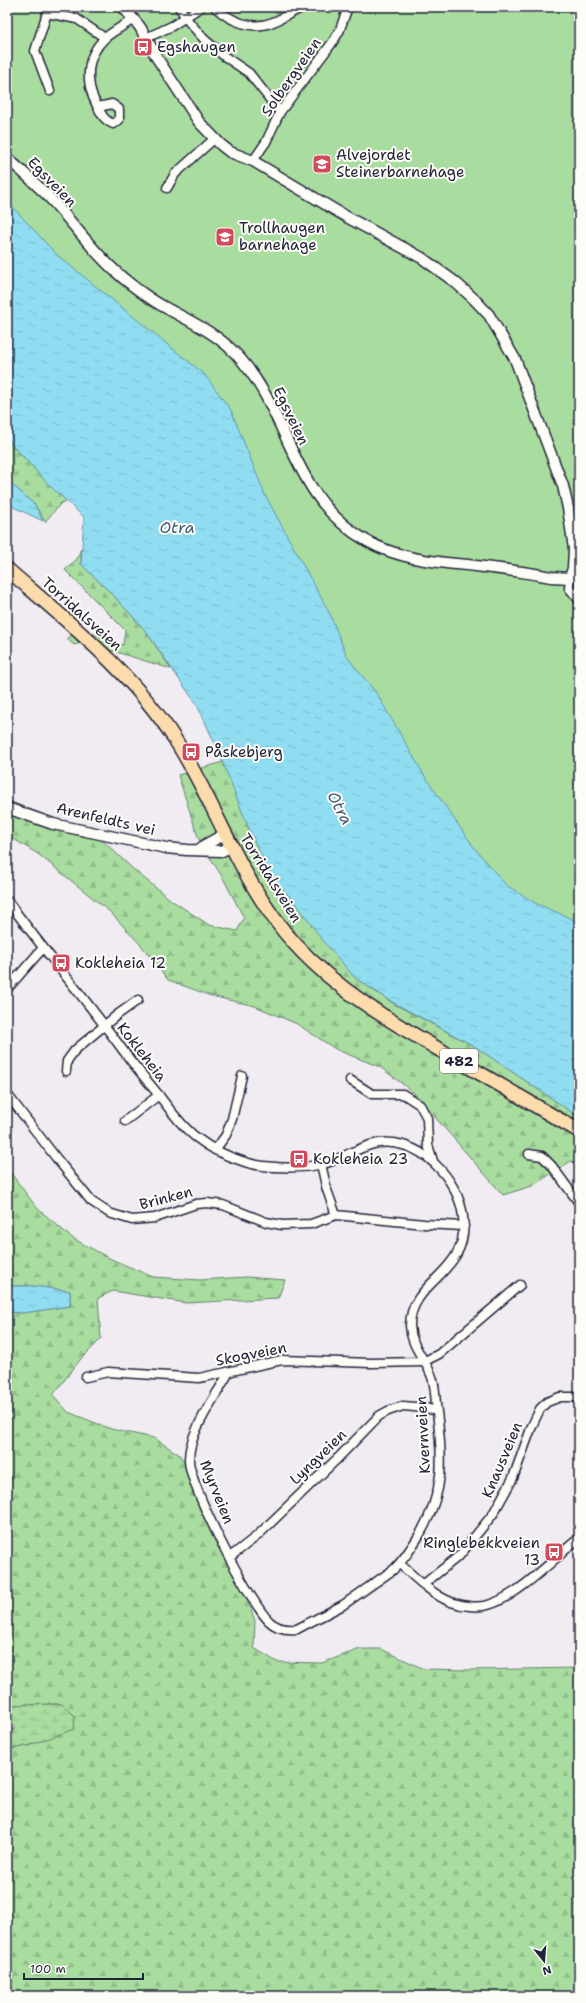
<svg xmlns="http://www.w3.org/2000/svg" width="586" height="2003" font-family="'Shantell Sans',sans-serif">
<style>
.forest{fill:url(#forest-firs);stroke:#65806d}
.wetland{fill:url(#wetland-marsh);stroke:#65806d}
.park{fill:#a8dd9f;stroke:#65806d}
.water{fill:url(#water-ripples);stroke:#6492a8}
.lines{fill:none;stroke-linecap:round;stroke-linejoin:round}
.minor-casing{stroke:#22223b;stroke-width:11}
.tertiary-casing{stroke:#22223b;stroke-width:13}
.primary-casing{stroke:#22223b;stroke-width:16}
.minor{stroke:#fdfcf7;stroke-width:8}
.tertiary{stroke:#fdfcf7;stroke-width:10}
.primary{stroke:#fcdcac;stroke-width:13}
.labels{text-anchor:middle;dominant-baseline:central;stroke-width:4;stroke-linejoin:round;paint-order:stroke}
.shield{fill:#fdfcf7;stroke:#646373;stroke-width:1}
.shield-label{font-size:14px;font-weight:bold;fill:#22223b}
.poi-label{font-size:15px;fill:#22223b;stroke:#fdfcf7;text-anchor:start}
.street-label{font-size:15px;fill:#22223b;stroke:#fdfcf7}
.water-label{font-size:16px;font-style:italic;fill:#435a72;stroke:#fdfcf7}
</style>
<defs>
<pattern id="forest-firs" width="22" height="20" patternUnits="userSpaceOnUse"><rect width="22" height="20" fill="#a8dd9f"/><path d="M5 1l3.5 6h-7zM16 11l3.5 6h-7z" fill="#90bd8a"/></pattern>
<pattern id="wetland-marsh" width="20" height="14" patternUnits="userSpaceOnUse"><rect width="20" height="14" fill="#a8dd9f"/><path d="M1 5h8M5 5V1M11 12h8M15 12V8" fill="none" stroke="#90bd8a"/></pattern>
<pattern id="water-ripples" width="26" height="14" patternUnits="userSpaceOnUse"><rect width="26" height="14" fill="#90ddf1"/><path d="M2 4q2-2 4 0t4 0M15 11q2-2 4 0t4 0" fill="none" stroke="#7cbdd0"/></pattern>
</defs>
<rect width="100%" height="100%" fill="#f0ecf1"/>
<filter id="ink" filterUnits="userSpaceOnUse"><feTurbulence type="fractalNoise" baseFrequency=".025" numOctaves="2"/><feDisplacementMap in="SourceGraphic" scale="8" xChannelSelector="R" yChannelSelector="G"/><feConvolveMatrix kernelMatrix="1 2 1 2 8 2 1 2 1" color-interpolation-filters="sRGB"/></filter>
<g filter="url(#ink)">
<g class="forest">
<path d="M7,439L18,452L67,501L61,503L45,522L35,505L7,480Z"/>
<path d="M81,548V564L114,596L145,630L171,669L84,642L74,645L67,639L80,629L123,645L125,630L65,570L77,559Z"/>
<path d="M223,762L251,834L325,942L355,978L394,1004L474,1046L579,1117V1166L571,1161L532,1186L503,1195L413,1092L380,1067L337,1050L297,1024L255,1006L211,996L168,980L141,945L109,911L38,854L7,835V800L100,838L134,870L171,900L209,925L237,931L244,918L223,878L199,840L178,775Z"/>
<path d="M7,1168L37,1208L72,1238L111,1259L153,1277L200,1280L246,1277L285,1280L278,1298L186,1303L113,1291L98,1298L101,1339L80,1360L53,1395L68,1412L111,1429L154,1438L180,1455L241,1579L255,1621L254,1648L277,1662L322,1663L360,1649H381L424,1669L469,1670L579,1668V1996H7V1750L31,1745L62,1704L7,1705V1312L23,1313L70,1306V1291L33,1286H7Z"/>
</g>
<path class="wetland" d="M62,1704L75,1716L74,1729L31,1745L7,1750V1739L15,1727L9,1717H7V1705Z"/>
<path class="park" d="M7,7H579V971L499,929L7,276Z"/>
<g class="water">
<path d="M7,201L57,255L204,374L231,410L265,495L330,614L347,657L377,694L424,775L450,813L476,850L506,885L535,903L579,922V1117L474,1046L394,1003L355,978L324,942L297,905L270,874L251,834L217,748L197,705L145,630L114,596L81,564L84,517L50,486L7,439Z"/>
<path d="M7,480L35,505L43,521L7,504Z"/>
<path d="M7,1286H33L70,1291V1306L23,1313L7,1312Z"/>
</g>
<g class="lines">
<g class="minor-casing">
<g id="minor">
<path d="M179,7L189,22L204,39L224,56L249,73L280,112"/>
<path d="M215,7C230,21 252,31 273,22C284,18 293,11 304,7"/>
<path d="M146,38L172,26L201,7"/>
<path d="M50,91L35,51L47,13L77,19L105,38"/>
<path d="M98,107L112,104L119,109V120L113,124C103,120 102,114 97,106C85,83 85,57 105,38C113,31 125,25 134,19"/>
<path d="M253,161L266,142L280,112L332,43L339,32L348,7"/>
<path d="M167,188L175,174L214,139"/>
<path d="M570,578L569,588L579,600"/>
<path d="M7,900C44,951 85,998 122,1049C133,1064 145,1078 157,1093C169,1108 181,1126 197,1138C210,1148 226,1156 242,1161C263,1169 301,1169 323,1164C339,1160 354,1150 370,1145C393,1138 418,1147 435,1164C449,1177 461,1197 463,1217C470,1275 410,1279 410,1326C411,1347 425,1358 432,1377C436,1388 435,1400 437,1412C443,1459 445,1491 420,1534C412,1547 404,1560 393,1570L343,1605L297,1629C287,1630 276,1628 269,1621C250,1603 188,1484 189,1459C189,1431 216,1397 229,1372"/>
<path d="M7,989L43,948"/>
<path d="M66,1071L67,1061L75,1050L117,1015L138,1000"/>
<path d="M350,1080L372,1094H403L420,1105L427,1118L428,1145L433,1161"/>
<path d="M7,1094L57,1159L91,1201L109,1213L132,1220L155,1218L196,1204L207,1203L223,1205L266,1222L282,1225L311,1224L336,1215L424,1224L464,1226"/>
<path d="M125,1121L159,1095"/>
<path d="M215,1150L226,1135L232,1119L242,1076"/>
<path d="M529,1154L542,1156L552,1166L579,1203"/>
<path d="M321,1164L327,1190L336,1215"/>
<path d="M86,1377L108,1372L199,1378L282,1360L371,1363L423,1362L439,1354L520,1285"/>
<path d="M230,1557L257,1536L338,1458L379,1416L388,1411L403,1406L426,1408L436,1411"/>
<path d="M400,1564C413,1576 434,1596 451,1602C462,1606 477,1608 488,1605C516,1598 556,1557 579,1538"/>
<path d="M424,1584L460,1555L493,1514L513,1478L532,1426L540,1409L547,1402L560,1397H579"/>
</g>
</g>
<g class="tertiary-casing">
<g id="tertiary">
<path d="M7,158C21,170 34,182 47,195C73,222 94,254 123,278C134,287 147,297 159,304C185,319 214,331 235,353C291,411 289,497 367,541C400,560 438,562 476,566C501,569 527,572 551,577L570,578L573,568L574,549L568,508L563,486L515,359L489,315L474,299L455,282L422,258L345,216L253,161L230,152L221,145L199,122L157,58L140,27L123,7"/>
<path d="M7,808L53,824L166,848L187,850L222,851L232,846"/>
<path d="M200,849L205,845L225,834"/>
</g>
</g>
<g class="primary-casing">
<path id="primary" d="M7,569C68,622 133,673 176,741C218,807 241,885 295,944C343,997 408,1031 469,1067C506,1088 542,1110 579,1131"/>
</g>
<use href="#minor" class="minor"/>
<use href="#tertiary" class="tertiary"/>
<use href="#primary" class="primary"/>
</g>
</g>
<defs>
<g id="bus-square" transform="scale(1)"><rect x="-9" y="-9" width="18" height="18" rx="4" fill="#d1495b" stroke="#fdfcf7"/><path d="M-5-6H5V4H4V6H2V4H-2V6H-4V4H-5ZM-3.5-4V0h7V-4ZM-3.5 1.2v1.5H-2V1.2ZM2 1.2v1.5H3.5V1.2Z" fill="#fff"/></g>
<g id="school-square" transform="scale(1)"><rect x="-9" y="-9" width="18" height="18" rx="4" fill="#d1495b" stroke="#fdfcf7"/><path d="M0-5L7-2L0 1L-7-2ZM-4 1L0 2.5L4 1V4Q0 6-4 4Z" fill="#fff"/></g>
</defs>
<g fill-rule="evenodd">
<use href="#bus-square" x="143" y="47"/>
<use href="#school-square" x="322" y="164"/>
<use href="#school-square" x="225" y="237"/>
<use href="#bus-square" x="191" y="752"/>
<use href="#bus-square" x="61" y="963"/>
<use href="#bus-square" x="299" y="1159"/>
<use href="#bus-square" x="554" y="1552"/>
</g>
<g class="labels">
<rect class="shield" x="440" y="1049" width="38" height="24" rx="3"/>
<g class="shield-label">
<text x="459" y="1061">482</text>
</g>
<g class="poi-label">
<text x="157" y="47">Egshaugen</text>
<text x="336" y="155">Alvejordet<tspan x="336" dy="17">Steinerbarnehage</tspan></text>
<text x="239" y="228">Trollhaugen<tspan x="239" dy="17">barnehage</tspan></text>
<text x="205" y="752">Påskebjerg</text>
<text x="75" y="963">Kokleheia 12</text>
<text x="313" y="1159">Kokleheia 23</text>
<text x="540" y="1543" text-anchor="end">Ringlebekkveien<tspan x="540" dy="17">13</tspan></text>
</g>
<g class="street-label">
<text transform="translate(291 77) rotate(-55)">Solbergveien</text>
<text transform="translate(52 182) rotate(46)">Egsveien</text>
<text transform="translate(291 416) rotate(64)">Egsveien</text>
<text transform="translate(82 614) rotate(42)">Torridalsveien</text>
<text transform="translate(106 819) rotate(13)">Arenfeldts vei</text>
<text transform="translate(271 878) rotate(58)">Torridalsveien</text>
<text transform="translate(142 1052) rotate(52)">Kokleheia</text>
<text transform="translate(166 1198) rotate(-15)">Brinken</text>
<text transform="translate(251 1354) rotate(-11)">Skogveien</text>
<text transform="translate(423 1435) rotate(-93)">Kvernveien</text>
<text transform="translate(318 1457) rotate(-44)">Lyngveien</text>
<text transform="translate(502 1460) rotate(-67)">Knausveien</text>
<text transform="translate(217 1492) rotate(68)">Myrveien</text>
</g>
<g class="water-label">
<text x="177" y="527">Otra</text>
<text transform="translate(340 808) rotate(62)">Otra</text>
</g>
</g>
<rect width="586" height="2003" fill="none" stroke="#fdfcf7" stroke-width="24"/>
<rect x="12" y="12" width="562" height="1979" fill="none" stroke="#22223b" stroke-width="1.5" filter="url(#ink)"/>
<g transform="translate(544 1961) rotate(163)" stroke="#fdfcf7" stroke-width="3" paint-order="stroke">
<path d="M0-3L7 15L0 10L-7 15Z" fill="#22223b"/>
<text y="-6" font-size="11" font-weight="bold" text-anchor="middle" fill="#22223b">N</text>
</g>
<path d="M24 1973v6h119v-6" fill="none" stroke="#22223b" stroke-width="2"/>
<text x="30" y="1973" font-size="12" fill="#22223b" stroke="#fdfcf7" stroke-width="3" paint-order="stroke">100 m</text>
</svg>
